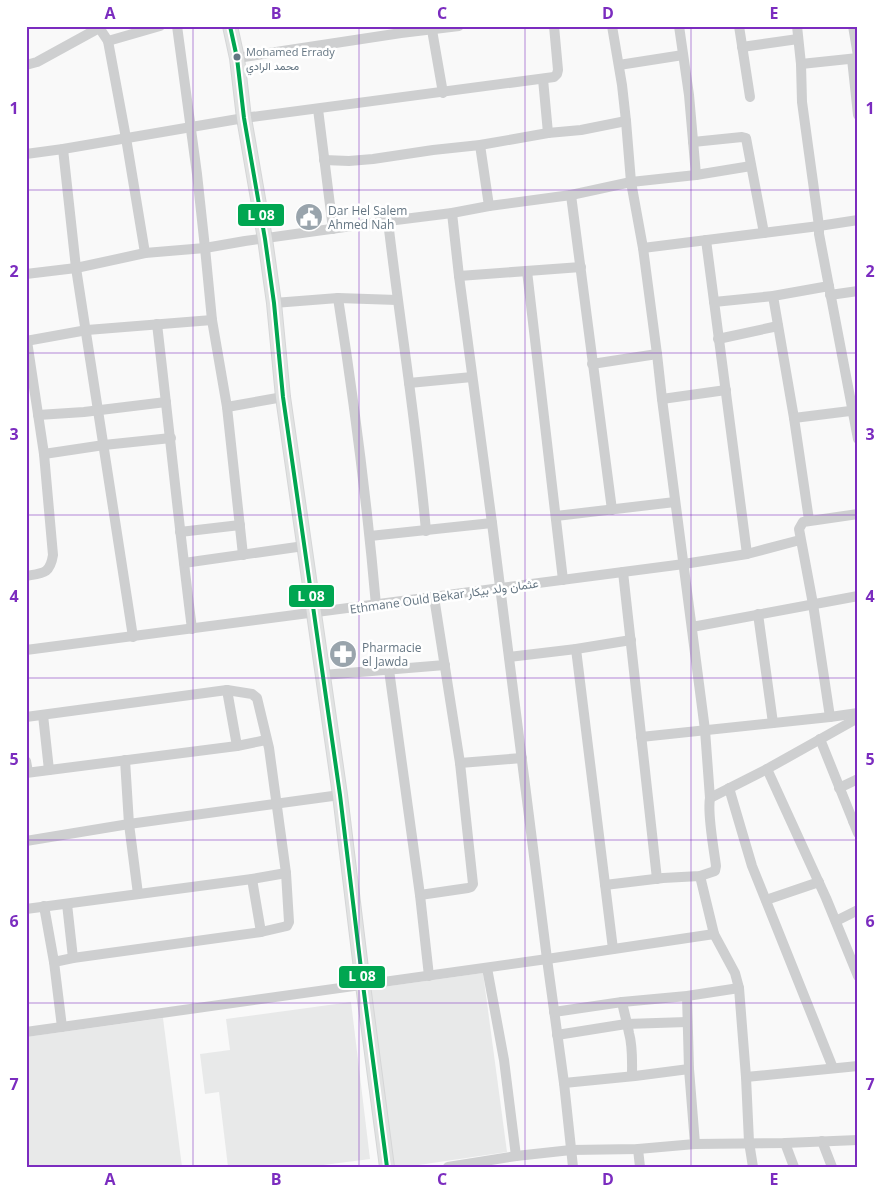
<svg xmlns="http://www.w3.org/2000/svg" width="884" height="1193" font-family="'Open Sans',Vazirmatn,sans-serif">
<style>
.built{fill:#e8e9e9}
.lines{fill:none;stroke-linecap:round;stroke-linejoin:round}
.secondary-casing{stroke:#d5d6d7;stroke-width:16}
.street{stroke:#cecfd0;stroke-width:10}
.secondary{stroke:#e1e2e2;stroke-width:14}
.bus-1-casing{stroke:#fff;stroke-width:8}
.bus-1{stroke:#00a651;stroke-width:4}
.grid{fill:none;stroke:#7b2cbf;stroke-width:1;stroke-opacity:0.55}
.bus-dot{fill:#657683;stroke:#fff;stroke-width:2}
.labels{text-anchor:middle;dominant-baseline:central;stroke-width:5;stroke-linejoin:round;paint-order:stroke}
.bus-label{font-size:11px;fill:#657683;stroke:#fff;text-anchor:start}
.poi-label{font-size:12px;fill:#657683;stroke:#fff;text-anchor:start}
.street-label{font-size:12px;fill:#657683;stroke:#fff}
.line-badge{stroke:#fff;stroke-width:2}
.badge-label{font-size:14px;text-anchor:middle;font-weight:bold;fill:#fff}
.neatline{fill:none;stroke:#7b2cbf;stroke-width:2}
.grid-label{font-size:16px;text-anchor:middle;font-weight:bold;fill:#7b2cbf}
</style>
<rect width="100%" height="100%" fill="#f9f9f9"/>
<g class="built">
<path d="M483,973L507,1152L405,1167H392L368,989Z"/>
<path d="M351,1002L370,1159L308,1167H228L219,1092L205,1094L200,1054L230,1050L226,1019Z"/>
<path d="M163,1018L182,1167H26V1037Z"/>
</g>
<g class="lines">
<g class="secondary-casing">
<path id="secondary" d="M230,26L237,58L244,118L265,239L274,303L283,397L340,795L363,985L387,1167"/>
</g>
<g class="street">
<path d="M98,26L108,41L126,138L145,253"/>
<path d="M177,26L197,174L205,248L212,320L227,407L243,555"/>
<path d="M679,26L689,95L696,175"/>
<path d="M739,26L750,97"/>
<path d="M797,26L801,64L802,102L819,226V234L858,439"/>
<path d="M853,26L858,56"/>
<path d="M432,30L443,93"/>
<path d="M108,41L160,26"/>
<path d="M742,47L798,39"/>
<path d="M237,58L401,33L459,26"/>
<path d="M852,59L858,115"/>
<path d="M801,64L858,58"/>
<path d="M26,65L37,62L99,28"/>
<path d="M619,65L683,55"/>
<path d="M543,79L548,133"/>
<path d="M318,109L333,229"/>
<path d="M693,142L742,137L746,138L764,233"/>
<path d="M480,145L489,206"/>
<path d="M63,149L76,268L133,637"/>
<path d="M26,154L63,149L244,118L554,77L557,74L558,70L554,26"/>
<path d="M324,160L349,161L373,159L433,150L480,145L548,133L581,130L626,121"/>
<path d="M571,195L612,510"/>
<path d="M452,213L459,276L492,523L547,959L564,1083L573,1167"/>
<path d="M388,221C400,324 417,427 426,531"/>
<path d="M706,240L747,554"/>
<path d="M643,248L819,226L858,220"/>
<path d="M527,271L563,580"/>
<path d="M26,274L76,268L145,253L205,248L245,241L388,221L452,213L489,206L571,195L631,182L696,175L751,166"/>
<path d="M459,276L581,267"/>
<path d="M830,295L858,291"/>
<path d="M773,296L794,418L809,520"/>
<path d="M338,298C354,400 367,502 376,605"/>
<path d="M714,302L773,296L829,286"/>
<path d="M274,303L338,298L397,300"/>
<path d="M157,324C169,426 179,527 192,629"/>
<path d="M718,339L778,326"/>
<path d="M26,341L87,330L212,320"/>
<path d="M592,364L657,354"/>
<path d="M409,383L472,377"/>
<path d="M662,399L726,390"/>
<path d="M227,407L283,397"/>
<path d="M38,415L84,412L166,402"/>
<path d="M794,418L858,410"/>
<path d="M44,454L104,445L171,438"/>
<path d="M556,516L675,502"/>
<path d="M180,532L240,525"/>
<path d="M370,536L492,523"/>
<path d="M184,563L304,546"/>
<path d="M623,572L657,879"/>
<path d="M26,576C43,573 50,574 53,555L44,454L27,341"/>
<path d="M758,614L773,723"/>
<path d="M692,627L858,596"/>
<path d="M576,649L613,949"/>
<path d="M26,650L684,564L747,554L800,540"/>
<path d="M509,657L576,649L631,640"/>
<path d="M389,670L420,895L429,976"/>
<path d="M323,675L445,665"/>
<path d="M227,690L237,746"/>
<path d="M43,715L49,770"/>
<path d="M26,717L227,690L252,694L257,698L269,748L286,873L289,922L287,926L261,932L73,958L54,962"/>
<path d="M830,717L813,604L799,529L803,522L858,514"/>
<path d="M641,737L830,717L858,713"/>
<path d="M820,739L853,821"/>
<path d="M125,760L129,824L138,894"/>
<path d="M26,761L28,772"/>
<path d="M460,763L522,758"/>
<path d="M767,769L826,898L858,976"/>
<path d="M26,773L237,746L266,740"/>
<path d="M729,788L752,866L833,1068"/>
<path d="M839,788L858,779"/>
<path d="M710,798L767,769L858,718"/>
<path d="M858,819L853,821L858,833"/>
<path d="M26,841L129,824L340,795"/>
<path d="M700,876L714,934L735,973L739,988L746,1077L749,1142L753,1167"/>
<path d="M252,879L261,932"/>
<path d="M605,885L663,878L700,876L715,871L716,866C714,849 707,814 710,798L705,730L662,399L657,354L643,248L631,182L626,121L622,85L612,26"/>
<path d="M420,895L468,888L471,887L473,884L460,763L434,597"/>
<path d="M766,900L819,882"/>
<path d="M67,904L73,958"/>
<path d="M44,906L54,962L62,1027"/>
<path d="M26,909L252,879L286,873"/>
<path d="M836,921L858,910"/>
<path d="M487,968L504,1060L516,1156"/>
<path d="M687,996L689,1069L695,1144"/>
<path d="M622,1002C624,1012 627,1022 629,1033C633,1047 632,1062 632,1076"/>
<path d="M554,1012L622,1002L687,996L739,988"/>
<path d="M26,1032L547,959L714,934"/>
<path d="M557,1035L626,1024L687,1022"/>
<path d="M746,1077L858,1066"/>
<path d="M564,1083L635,1076L689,1069"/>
<path d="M822,1141L832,1167"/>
<path d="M785,1143L794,1167"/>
<path d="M638,1149L640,1167"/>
<path d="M448,1167L516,1156L571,1150L638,1149L695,1144L785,1143L858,1140"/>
</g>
<use href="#secondary" class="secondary"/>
<g class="bus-1-casing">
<path id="bus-1" d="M230,26L237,58L244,118L265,239L274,303L283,397L340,795L363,985L387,1167"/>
</g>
<use href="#bus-1" class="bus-1"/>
</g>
<path class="grid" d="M193,26V1167M359,26V1167M525,26V1167M691,26V1167M26,190H858M26,353H858M26,515H858M26,678H858M26,840H858M26,1003H858"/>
<defs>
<g id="civic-disc" transform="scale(1.4375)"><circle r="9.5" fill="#99a4ac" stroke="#fff"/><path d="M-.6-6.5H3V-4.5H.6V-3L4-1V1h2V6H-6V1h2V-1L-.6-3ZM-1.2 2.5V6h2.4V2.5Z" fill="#fff"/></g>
<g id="pharmacy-disc" transform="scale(1.4375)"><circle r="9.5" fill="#99a4ac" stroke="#fff"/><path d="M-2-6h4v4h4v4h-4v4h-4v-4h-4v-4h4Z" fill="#fff"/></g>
</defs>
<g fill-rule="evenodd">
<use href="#civic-disc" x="309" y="217"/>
<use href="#pharmacy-disc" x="343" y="654"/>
</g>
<circle class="bus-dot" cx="237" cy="57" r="4.5"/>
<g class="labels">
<g class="bus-label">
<text x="246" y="51">Mohamed Errady<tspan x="246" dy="14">محمد الرادي</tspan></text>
</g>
<g class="poi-label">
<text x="328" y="210">Dar Hel Salem<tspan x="328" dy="14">Ahmed Nah</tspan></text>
<text x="362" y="647">Pharmacie<tspan x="362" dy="14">el Jawda</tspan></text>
</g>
<g class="street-label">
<text transform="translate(444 596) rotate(-8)">Ethmane Ould Bekar عثمان ولد بيكار</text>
</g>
</g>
<g class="line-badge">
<rect x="237" y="203" width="48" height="24" rx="5" fill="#00a651"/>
<rect x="288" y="584" width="47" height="24" rx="5" fill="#00a651"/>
<rect x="338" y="965" width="48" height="24" rx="5" fill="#00a651"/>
</g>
<g class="badge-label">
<text x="261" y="220">L 08</text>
<text x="311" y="601">L 08</text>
<text x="362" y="981">L 08</text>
</g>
<rect width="884" height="1193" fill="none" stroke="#ffffff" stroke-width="55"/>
<rect x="28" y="28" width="828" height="1138" class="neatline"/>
<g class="grid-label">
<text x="110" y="19">A</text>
<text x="276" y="19">B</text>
<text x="442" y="19">C</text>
<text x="608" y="19">D</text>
<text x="774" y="19">E</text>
<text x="14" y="114">1</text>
<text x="870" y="114">1</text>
<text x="14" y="277">2</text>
<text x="870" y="277">2</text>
<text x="14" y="440">3</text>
<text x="870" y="440">3</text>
<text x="14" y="602">4</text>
<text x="870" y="602">4</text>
<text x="14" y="765">5</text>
<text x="870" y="765">5</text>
<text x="14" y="927">6</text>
<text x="870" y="927">6</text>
<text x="14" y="1090">7</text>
<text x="870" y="1090">7</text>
<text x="110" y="1185">A</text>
<text x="276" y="1185">B</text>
<text x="442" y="1185">C</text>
<text x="608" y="1185">D</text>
<text x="774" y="1185">E</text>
</g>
</svg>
